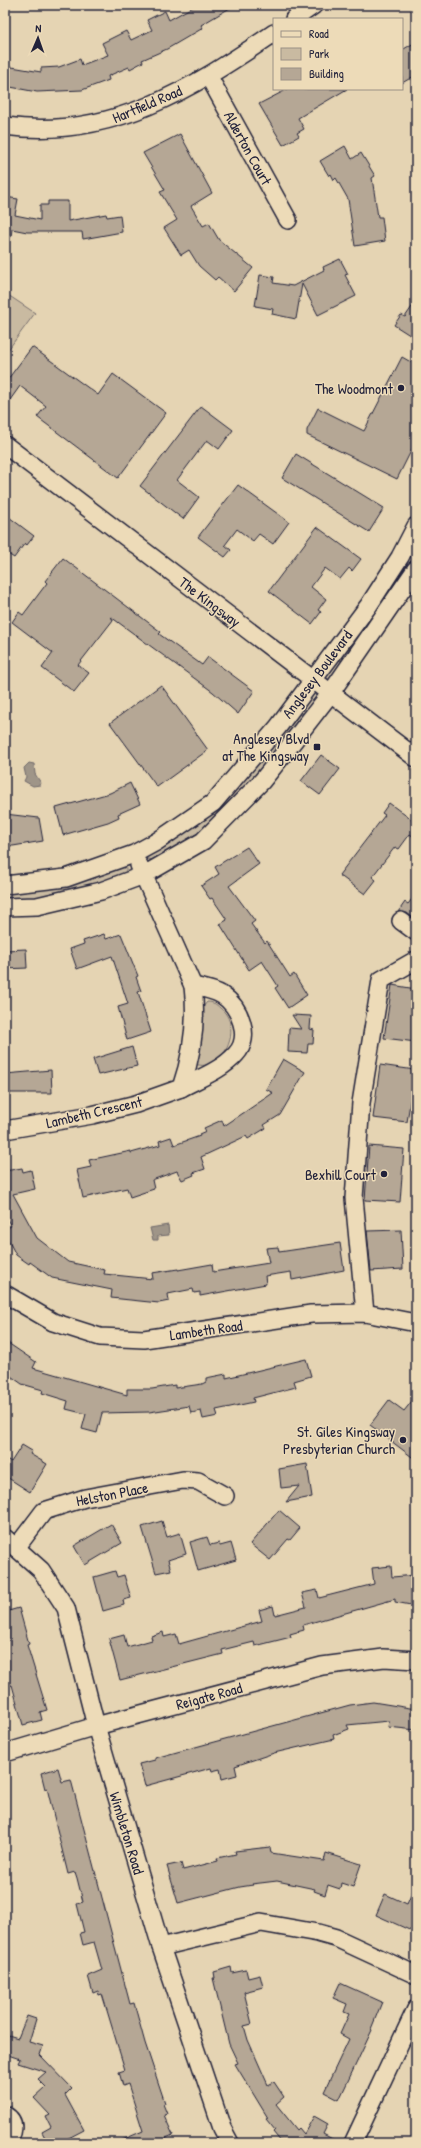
<svg xmlns="http://www.w3.org/2000/svg" width="421" height="2148" font-family="'Patrick Hand',sans-serif">
<style>
.green{fill:#c9baa1;stroke:#766e6e}
.water{fill:#9f9588;stroke:#6d6769}
.building{fill:#b5a795;stroke:#22223b}
.lines{fill:none;stroke-linecap:round;stroke-linejoin:round}
.minor-casing{stroke:#22223b;stroke-width:20}
.minor{stroke:#eddbb8;stroke-width:17}
.poi-dot{fill:#22223b;stroke:#eddbb8;stroke-width:1.5}
.labels{text-anchor:middle;dominant-baseline:central;stroke-width:3;stroke-linejoin:round;paint-order:stroke}
.street-label{font-size:15px;fill:#22223b;stroke:#eddbb8}
.poi-label{font-size:15px;fill:#22223b;stroke:#eddbb8;text-anchor:end}
</style>
<rect width="100%" height="100%" fill="#e5d4b3"/>
<filter id="ink" filterUnits="userSpaceOnUse"><feTurbulence type="fractalNoise" baseFrequency=".025" numOctaves="2"/><feDisplacementMap in="SourceGraphic" scale="8" xChannelSelector="R" yChannelSelector="G"/><feConvolveMatrix kernelMatrix="1 2 1 2 8 2 1 2 1" color-interpolation-filters="sRGB"/></filter>
<g filter="url(#ink)">
<g class="green">
<path d="M5,293L35,313L5,354Z"/>
<path d="M416,539V554L408,567L341,661L336,657Z"/>
<path d="M297,708L306,716L272,764L203,830L153,860L147,859L146,857Z"/>
<path d="M117,866H126V873C87,888 46,898 5,901V887Z"/>
<path d="M207,1002C213,1002 216,1004 220,1008C245,1027 223,1074 195,1064L203,1007Z"/>
</g>
<g class="water">
<path d="M29,763L34,764L35,774L41,783L40,785L33,786L24,781L26,777L24,768Z"/>
<path d="M168,1225L169,1235L158,1236V1240H153L150,1228Z"/>
</g>
<g class="building">
<path d="M196,5H235L201,25L203,28L167,49L142,60L143,62L130,69L129,67L108,76L109,80L82,90L37,92L5,86L6,66L41,72V68L59,67L80,59L82,65L108,55L102,43L126,31L131,40L152,30L147,20L165,11L169,20Z"/>
<path d="M416,42V75L402,83V50Z"/>
<path d="M288,89H347L298,118L304,129L297,133L299,136L283,145L259,104Z"/>
<path d="M180,134L212,193L191,206L203,226L209,223L219,240L253,268L234,291L218,277L215,280L199,266L189,250L181,255L164,228L177,220L160,192L165,190L143,153Z"/>
<path d="M345,146L352,159L361,153L375,176L372,178L378,217H382L385,241L355,246L348,199L336,178L334,180L331,174L329,176L320,161Z"/>
<path d="M5,197L18,199L15,215L40,220V205H48V201H68V221L106,214L107,217L120,215L122,232L83,239L82,232H27L12,229L11,237L5,236Z"/>
<path d="M340,259L348,274L345,275L356,296L318,315L302,284L296,319L272,314L273,309L255,306L260,275L274,277L273,283L293,286L324,270L323,267Z"/>
<path d="M416,301V339L394,325L401,315L405,317Z"/>
<path d="M32,347L98,395L113,374L166,413L118,478L37,417L46,406L20,386L5,407V383Z"/>
<path d="M402,357L416,365V441L397,479L307,435V430L318,408L364,431Z"/>
<path d="M201,406L233,430L219,449L207,440L177,480L199,497L183,519L140,486Z"/>
<path d="M296,454L384,508L369,532L282,478Z"/>
<path d="M238,485L289,522L273,544L259,534L253,541L237,529L225,545L231,550L225,557L198,537Z"/>
<path d="M5,514L34,536L27,545L25,543L14,558L5,552Z"/>
<path d="M317,527L361,559L352,571L349,568L340,579L325,568L311,587L326,599L318,610L321,612L312,624L269,591Z"/>
<path d="M63,558L161,632L159,634L202,665L208,657L254,691L238,714L213,692L111,617L113,620L78,665L89,673L74,692L42,668L53,653L12,622L19,612L23,615L47,583L45,581Z"/>
<path d="M161,685L208,750L157,787L110,723Z"/>
<path d="M321,755L340,769L320,795L301,781Z"/>
<path d="M130,783L140,804L118,814L119,817L108,822L63,835L56,808L110,793Z"/>
<path d="M389,803L416,823V839L410,834L399,849L395,847L372,877L376,880L365,894L339,875L385,815L382,813Z"/>
<path d="M5,814L39,818L43,841L13,846L5,845Z"/>
<path d="M247,847L259,864L229,886L255,921L251,924L265,943L267,941L290,977L294,974L307,995L288,1008L275,988L278,986L262,961L249,970L220,924L227,920L212,898L210,899L201,886L219,874L215,867Z"/>
<path d="M416,894V920L407,913L398,912L405,902L408,904Z"/>
<path d="M104,934L106,939L121,934L138,976L136,977L141,991L138,992L151,1032L127,1040L118,1007L128,1004L112,956L77,969L70,949L84,944L83,941Z"/>
<path d="M26,949L27,968L5,969V950Z"/>
<path d="M392,985L416,989V1042L384,1038Z"/>
<path d="M292,1015L311,1016L310,1029L314,1030L313,1044H308L307,1053L288,1052L289,1028L301,1029Z"/>
<path d="M132,1047L137,1066L98,1075L93,1059Z"/>
<path d="M283,1059L305,1072L280,1115L264,1125L266,1128L248,1139L246,1136L201,1157L205,1169L193,1173L194,1175L182,1180L177,1171L152,1180L154,1189L130,1197L127,1188L83,1198L77,1170L91,1167L89,1160L131,1151V1153L160,1145L159,1141L171,1137L174,1145L200,1136L199,1134L206,1131L204,1128L222,1120L224,1126L273,1093L266,1089Z"/>
<path d="M380,1065L415,1070L407,1122L373,1118Z"/>
<path d="M51,1070L52,1093H5V1074Z"/>
<path d="M369,1146L404,1149L400,1202L365,1200Z"/>
<path d="M22,1168L23,1172L31,1170L35,1189L13,1194L37,1238L68,1262L105,1270L104,1274L153,1279L152,1273L178,1269V1270L212,1264L213,1272L269,1263L266,1248L278,1247L279,1252L340,1243L344,1270L292,1280L291,1272L265,1276L266,1284L200,1296V1292L194,1293L193,1289L168,1294L169,1301L159,1303L111,1298L112,1290L52,1278L30,1262L29,1264L16,1255L5,1234V1229L11,1226L5,1216V1171Z"/>
<path d="M401,1230L403,1269L371,1271L367,1231Z"/>
<path d="M5,1341L36,1362L33,1368L127,1395V1389H152L175,1385V1388L202,1384L206,1382V1378L226,1374V1378L306,1359L311,1376L294,1381L296,1387L253,1398L254,1402L216,1410L218,1416L203,1419L201,1411L191,1413L189,1406L149,1412L102,1413L97,1433L82,1429L86,1414L66,1409L68,1401L42,1393L43,1390L22,1384L5,1372Z"/>
<path d="M416,1396V1460L370,1425L389,1400L404,1411Z"/>
<path d="M22,1445L32,1451L30,1454L47,1464L30,1492L5,1476V1458L11,1462Z"/>
<path d="M307,1464L312,1497L286,1502L299,1486L281,1488L279,1469Z"/>
<path d="M279,1510L300,1528L290,1540L288,1539L270,1560L250,1544Z"/>
<path d="M162,1521L167,1537L180,1533L186,1554L168,1560L171,1570L156,1573L142,1527Z"/>
<path d="M111,1524L122,1543L85,1565L74,1546Z"/>
<path d="M207,1537L210,1545L219,1543L220,1546L231,1543L236,1560L198,1571L190,1542Z"/>
<path d="M391,1566L392,1577L416,1575V1606L395,1602V1599L303,1625L304,1630L290,1634L291,1637L255,1646L254,1642L222,1650L223,1654L120,1680L109,1639L124,1635L127,1647L152,1640L151,1636L163,1632L164,1637L176,1634L179,1644L262,1621L259,1610L273,1606L275,1615L306,1607L302,1593L317,1590L319,1598L374,1584L372,1568Z"/>
<path d="M115,1571L117,1577L124,1575L131,1598L123,1600L124,1605L103,1611L94,1577Z"/>
<path d="M19,1608L29,1644L27,1645L47,1710L40,1712L42,1720L23,1725L12,1685L5,1687V1612Z"/>
<path d="M373,1702L416,1709V1730L388,1727L389,1721L347,1725L349,1729L333,1735L334,1739L274,1753L235,1766L237,1775L222,1779L220,1769L212,1771L211,1768L145,1786L139,1764L155,1760V1758L350,1705Z"/>
<path d="M58,1768L62,1782L71,1780L130,2004L134,2003L145,2043L165,2103L163,2104L167,2114L164,2115L173,2135L166,2138L169,2143H115L143,2131L128,2084L123,2086L119,2072L125,2070L102,1994L99,1995L98,1991L93,1993L88,1976L102,1970L94,1942L83,1945L80,1933L84,1932L77,1904L83,1902L77,1878L75,1872L68,1874L47,1788L45,1789L41,1773Z"/>
<path d="M270,1847L271,1853L324,1861L326,1853L361,1864L353,1887L341,1883L340,1889L328,1885L325,1895L314,1891L315,1889L277,1881L252,1884L253,1885L240,1887L178,1903L167,1866L181,1863L183,1870L218,1861L217,1858L236,1854L235,1851Z"/>
<path d="M416,1884V1933L376,1915L385,1894L407,1904Z"/>
<path d="M231,1967L232,1973L246,1970L248,1978L260,1975L263,1987L244,1992L252,2024L244,2026L248,2040L268,2085L274,2082L284,2097L276,2104L297,2130L299,2128L304,2134L314,2116L328,2124L323,2134L340,2143H282L273,2132L275,2130L266,2119L268,2118L235,2064L238,2063L229,2044L213,1978H215L214,1972Z"/>
<path d="M340,1983L382,2002L371,2029L372,2030L339,2100L324,2092L349,2039L340,2034L349,2014L344,2012L347,2004L333,1998Z"/>
<path d="M27,2016L36,2019L29,2042L43,2046L40,2055L72,2088L65,2095L84,2130L59,2143H48L42,2132L51,2127L46,2117L50,2115L34,2098L46,2087L38,2079L46,2072L18,2063L20,2059L5,2054V2034L18,2038Z"/>
</g>
<g class="lines">
<g class="minor-casing">
<g id="minor">
<path d="M294,19L314,5"/>
<path d="M209,77L288,220"/>
<path d="M5,126C109,141 192,89 274,33"/>
<path d="M5,445L416,758"/>
<path d="M5,885L66,878L134,854L156,842L213,803L278,727L369,605L400,557L416,526"/>
<path d="M5,907L37,906L101,891L144,875L203,841L262,781L278,761L330,694L416,569"/>
<path d="M401,921L416,932"/>
<path d="M181,1088C200,1078 222,1070 236,1054C252,1037 240,1007 222,995C214,990 203,988 193,986"/>
<path d="M5,1130L92,1115L136,1104L181,1088C192,1056 197,1020 193,986L139,865"/>
<path d="M5,1294L53,1322L100,1337L144,1339L311,1314L365,1313L416,1323"/>
<path d="M365,1313L354,1198L361,1103L381,980L416,960"/>
<path d="M5,1538L41,1570L66,1608L96,1726L161,1947L222,2128L230,2143"/>
<path d="M16,1548L44,1511L85,1498L183,1480L198,1481L225,1496"/>
<path d="M5,1753L96,1726L322,1666L384,1658L416,1660"/>
<path d="M161,1947L261,1923L318,1933L336,1938L416,1975"/>
<path d="M5,2115C17,2122 14,2135 5,2143"/>
<path d="M353,2143L416,2009"/>
</g>
</g>
<use href="#minor" class="minor"/>
</g>
</g>
<g class="poi-dot">
<circle cx="401" cy="388" r="4"/>
<rect x="313" y="743" width="8" height="8" rx="2"/>
<circle cx="384" cy="1174" r="4"/>
<circle cx="403" cy="1440" r="4"/>
</g>
<g class="labels">
<g class="street-label">
<text transform="translate(147 104) rotate(-23)">Hartfield Road</text>
<text transform="translate(248 148) rotate(61)">Alderton Court</text>
<text transform="translate(210 602) rotate(37)">The Kingsway</text>
<text transform="translate(317 674) rotate(-53)">Anglesey Boulevard</text>
<text transform="translate(94 1112) rotate(-13)">Lambeth Crescent</text>
<text transform="translate(206 1330) rotate(-8)">Lambeth Road</text>
<text transform="translate(112 1494) rotate(-11)">Helston Place</text>
<text transform="translate(209 1696) rotate(-15)">Reigate Road</text>
<text transform="translate(127 1833) rotate(73)">Wimbleton Road</text>
</g>
<g class="poi-label">
<text x="393" y="388">The Woodmont</text>
<text x="309" y="738">Anglesey Blvd<tspan x="309" dy="17">at The Kingsway</tspan></text>
<text x="376" y="1174">Bexhill Court</text>
<text x="395" y="1431">St. Giles Kingsway<tspan x="395" dy="17">Presbyterian Church</tspan></text>
</g>
</g>
<rect width="421" height="2148" fill="none" stroke="#eddbb8" stroke-width="20"/>
<rect x="10" y="10" width="401" height="2128" fill="none" stroke="#22223b" stroke-width="1.5" filter="url(#ink)"/>
<rect x="273" y="18" width="130" height="72" fill="#eddbb8" stroke="#9c9186"/>
<rect x="281" y="31" width="20" height="6" fill="#eddbb8" stroke="#9c9186"/>
<text x="309" y="38" font-size="12" fill="#22223b">Road</text>
<rect x="281" y="48" width="20" height="12" fill="#c9baa1" stroke="#9c9186"/>
<text x="309" y="58" font-size="12" fill="#22223b">Park</text>
<rect x="281" y="68" width="20" height="12" fill="#b5a795" stroke="#9c9186"/>
<text x="309" y="78" font-size="12" fill="#22223b">Building</text>
<g transform="translate(38 38) rotate(2)" stroke="#eddbb8" stroke-width="3" paint-order="stroke">
<path d="M0-3L7 15L0 10L-7 15Z" fill="#22223b"/>
<text y="-6" font-size="11" font-weight="bold" text-anchor="middle" fill="#22223b">N</text>
</g>
</svg>
